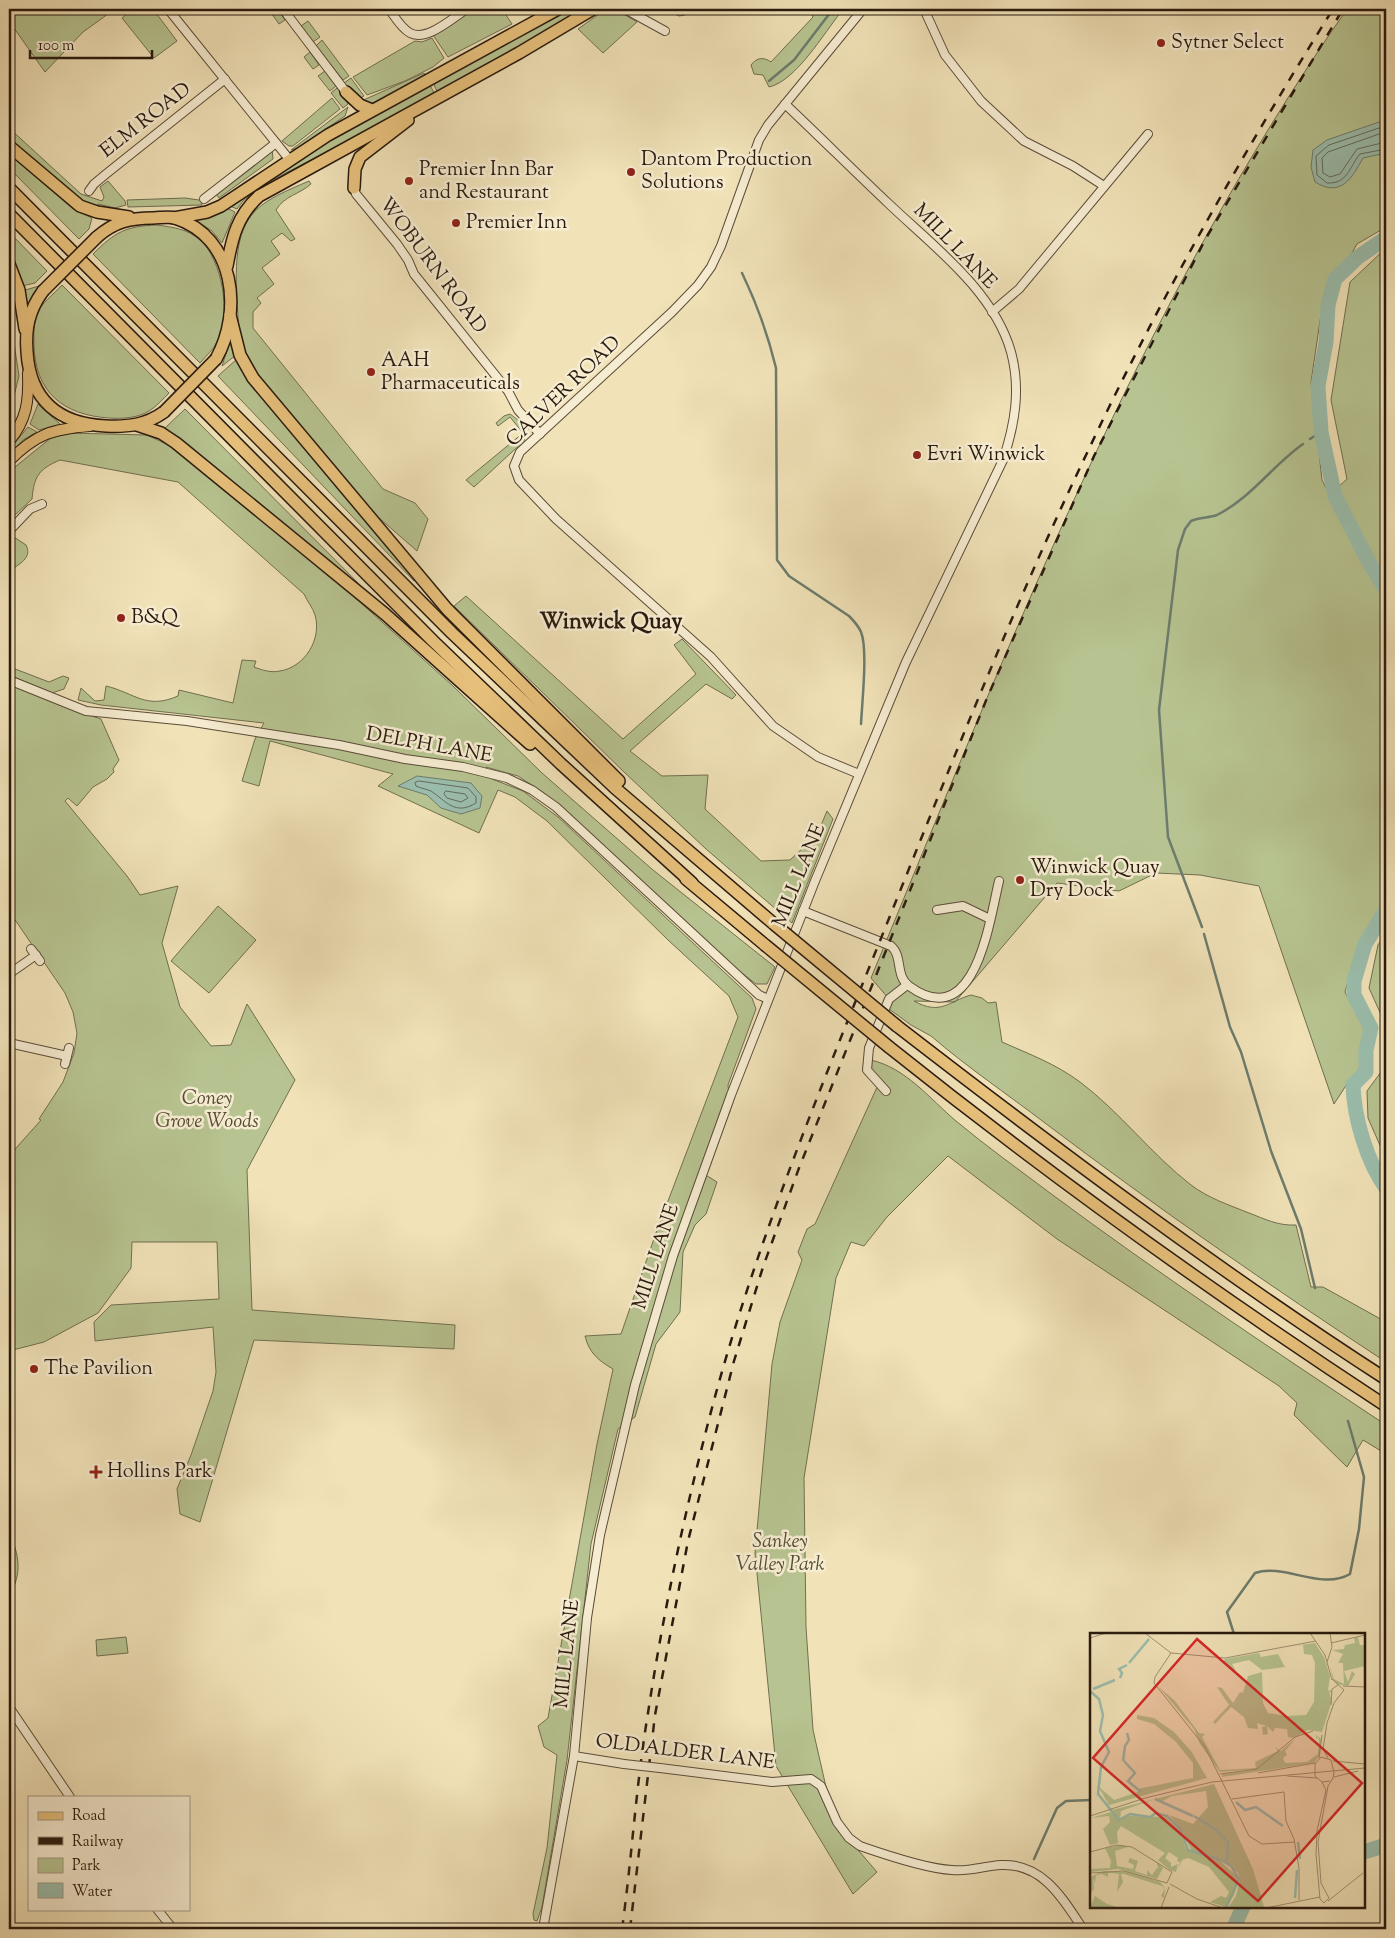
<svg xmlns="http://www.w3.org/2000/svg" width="1395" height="1938" font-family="'Sorts Mill Goudy',serif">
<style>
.green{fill:#b7c491;stroke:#706f50}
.water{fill:#9bbead;stroke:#6d7c6d}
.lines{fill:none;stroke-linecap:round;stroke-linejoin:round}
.shore{stroke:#626c5e;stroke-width:1}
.stream{stroke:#6d7c6d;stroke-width:2.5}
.river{stroke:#9bbead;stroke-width:15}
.minor-casing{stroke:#5b4c38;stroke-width:10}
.major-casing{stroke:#291a0e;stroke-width:12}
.highway-casing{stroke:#291a0e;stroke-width:14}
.minor{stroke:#f6ecd1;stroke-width:8}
.major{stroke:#e8c17c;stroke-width:10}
.highway{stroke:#e8c17c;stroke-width:11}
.rail{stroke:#291a0e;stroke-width:2.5;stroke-dasharray:9 9;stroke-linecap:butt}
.minor-bridge-casing{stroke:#5b4c38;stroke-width:10;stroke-linecap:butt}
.highway-bridge-casing{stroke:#291a0e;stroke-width:14;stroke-linecap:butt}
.minor-bridge{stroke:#f6ecd1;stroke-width:8}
.highway-bridge{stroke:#e8c17c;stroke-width:11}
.poi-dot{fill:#8f2418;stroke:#f6ecd1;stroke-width:2}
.labels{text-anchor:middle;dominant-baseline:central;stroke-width:5;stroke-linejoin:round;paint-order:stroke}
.poi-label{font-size:20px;fill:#291a0e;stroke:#f6ecd1;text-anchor:start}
.street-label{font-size:20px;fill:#291a0e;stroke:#f6ecd1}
.park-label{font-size:20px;font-style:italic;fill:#544d35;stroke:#f6ecd1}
.quarter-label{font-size:22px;font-weight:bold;fill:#291a0e;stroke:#f6ecd1}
.inset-river{fill:none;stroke:#9bbead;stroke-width:2.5}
.inset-road{fill:none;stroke:#a19274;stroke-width:1}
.view{fill:#d62828;fill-opacity:0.15;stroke:#d62828;stroke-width:2.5}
.inset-edge{fill:none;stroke:#291a0e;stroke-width:2.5}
</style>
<rect width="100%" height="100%" fill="#f1e2b8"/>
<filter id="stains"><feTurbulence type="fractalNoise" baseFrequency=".004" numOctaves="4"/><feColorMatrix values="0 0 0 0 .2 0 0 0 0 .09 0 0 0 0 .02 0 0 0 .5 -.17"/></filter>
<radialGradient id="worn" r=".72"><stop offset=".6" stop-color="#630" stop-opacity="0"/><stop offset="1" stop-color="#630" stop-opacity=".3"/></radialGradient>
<g class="green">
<path d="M9,9L114,10L115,9L83,32L45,72L9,21Z"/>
<path d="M133,9H153L177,41L154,58L122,18Z"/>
<path d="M271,9H277L285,20L279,24L269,10Z"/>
<path d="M474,9H502L512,24L448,57L433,35Z"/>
<path d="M566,9H585L438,93L433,83Z"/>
<path d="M606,9H615L637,22L603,53L578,29Z"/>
<path d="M664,9H686L685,15L679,16Z"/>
<path d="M809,9H841V12C824,33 796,81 769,87L763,75L754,74L751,65C757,57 764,57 771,62L813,17Z"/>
<path d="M1347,9H1386V227L1357,244L1327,297L1324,294L1311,382L1322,480L1365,564L1338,487L1347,479L1331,400L1350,282L1386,248V901L1359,942L1345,992L1364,1029L1359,1071L1347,1084L1334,1104L1259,886L1200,875L1156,873L1119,891L1057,883L955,1002L914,1001C941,1016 949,1001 971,995L982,998L988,1003L996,1002L1002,1042C1029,1054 1056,1064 1080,1082C1120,1112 1151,1154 1191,1185C1208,1198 1229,1205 1249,1213C1265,1219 1278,1226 1296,1225L1311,1287H1323L1386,1322V1362C1270,1286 1156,1207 1045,1123C1007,1094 967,1067 931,1036L911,1025L889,1009V999L871,978C1008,647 1141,304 1347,9Z"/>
<path d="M308,21L320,37L313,42L301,26Z"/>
<path d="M432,38L444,58L433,67L405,81L367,95L353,77L415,41L422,42Z"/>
<path d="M322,40L349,76L343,80L316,46Z"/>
<path d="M310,52L319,65L313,69L304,57Z"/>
<path d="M325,71L336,86L330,91L318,76Z"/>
<path d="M424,73L426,76L371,104L359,102Z"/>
<path d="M351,78L364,96L357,100L344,83Z"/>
<path d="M430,85L435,95L261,186L243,201L237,209L230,206L306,153Z"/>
<path d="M337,88L347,102L348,104L343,108L331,93Z"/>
<path d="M332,98L340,109L293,146H289L282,141Z"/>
<path d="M348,107L345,116L298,148L291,150Z"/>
<path d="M9,128L81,194L102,201L104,197L100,187L108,181L125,201L126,205L115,208L98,204L97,206C74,204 28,156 9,139Z"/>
<path d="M272,148L273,159L219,198L216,194Z"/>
<path d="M9,154L73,209L92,218L89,229L79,239L9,168Z"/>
<path d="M309,181L311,184C300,194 284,196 276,210L295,239L291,241L282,233L271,241L280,254L262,268L274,284L257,298L261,303L253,312V328L383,489L415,503L428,519L417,551L370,510L258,375L243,348L239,335C238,302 229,246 250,217C263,199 289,190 309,181Z"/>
<path d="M185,198L199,200L201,199L202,205L128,207L127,200Z"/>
<path d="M227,208L235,212L222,243L212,231L194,219Z"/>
<path d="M157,225C172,227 188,229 200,240C222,259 232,316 217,342C213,350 206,356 200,363L93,254C115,232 126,226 157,225Z"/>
<path d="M9,232L47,271L35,283L22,286L9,255Z"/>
<path d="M9,272L16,289L11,291L12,330L19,376L9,416Z"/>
<path d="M62,285L169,393C163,399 157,406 149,411C138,418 122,419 109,418C63,415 35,392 34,345C34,335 33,323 37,314C41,303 54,294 62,285Z"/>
<path d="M39,286L25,311L22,291Z"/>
<path d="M229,344H231L236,355L222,366Z"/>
<path d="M237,359L417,579L414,581L218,376Z"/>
<path d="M38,404L60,424L39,430L30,424Z"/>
<path d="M185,409L381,606L164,429Z"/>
<path d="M510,414C520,421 528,428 524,441L474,487L466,480L523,433L510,417L498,426L496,423L504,416Z"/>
<path d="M28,427L37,432L23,440L9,455V450Z"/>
<path d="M68,433L147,435L175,448L351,594L453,686L542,773L653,870L775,967L767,984H756L733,966L544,793L518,776L486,767L492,779L523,791L558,817L752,998L756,1009L728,1085L730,1111L704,1174L717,1182L706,1214L695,1225L683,1252L680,1312L656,1344L635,1417L618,1429L591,1544L567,1760L542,1907L537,1921L534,1920L533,1914L547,1848L557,1755L544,1747L538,1726L548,1718L597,1444L613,1369C599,1361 589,1353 585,1336L621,1334L657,1230L738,1017L729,996L668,940L547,821L515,797L498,790L479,833L378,786L393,774L270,741L259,786L242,781L255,739L264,723L101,705L78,700L81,688L95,701L104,700L106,686C135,693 146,710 178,696L179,690L233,703L242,660L256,661L254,667C262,670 271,673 280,671C305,667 322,639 315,615C313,608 307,601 304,594L178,482L60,460C39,469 34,476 32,499L15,515L9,502V483L15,467L52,437Z"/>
<path d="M14,537L26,545C33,558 18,565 9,571V538Z"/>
<path d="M466,596L623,739L696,674L674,645L682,639L736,695L732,699L706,684L630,751L662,776L708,775L705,809L761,861L790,860L817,835L827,811L833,819L792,923L706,849L624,772L454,606Z"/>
<path d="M10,667L49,682L63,676L69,678L64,689L52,693L9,675Z"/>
<path d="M9,684L62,706L101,719L119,760L113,769L114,772L107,779L93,787L77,806L68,798L65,801L127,876L140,895L178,886L162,943L180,1007L211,1046L231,1045L247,1004L295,1080L247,1170L252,1310L455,1325L454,1349L254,1340L200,1522L180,1514L177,1489L191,1455L213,1391L216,1372L213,1327L95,1341L94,1322L111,1305L219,1299L217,1242H132L131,1268L98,1313L44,1342L9,1351V1156L41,1120L39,1119L63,1082L74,1053L77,1033L73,1012L65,993L9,911Z"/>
<path d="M218,906L256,940L209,993L171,961Z"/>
<path d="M1386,933V1159L1368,1118L1367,1091L1381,1072L1383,1019L1369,988L1378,945Z"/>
<path d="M871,1060C906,1068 930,1099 956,1121C986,1146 1018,1169 1050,1193C1159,1274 1273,1350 1386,1425V1454L1363,1440L1347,1467L1294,1415L1297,1403L1279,1386L1057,1239L948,1156L887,1217L864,1246L851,1242L836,1278L804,1478L806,1627L813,1730L834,1822L877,1872L853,1894L776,1766L755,1553L772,1364L780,1322L802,1260L798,1252L807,1229L815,1224L878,1085L869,1076Z"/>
<path d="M9,1529C19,1558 23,1570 9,1598Z"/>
<path d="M126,1637L128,1653L97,1656L96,1640Z"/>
</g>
<g class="water">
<path d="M1379,122L1386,125V153L1363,158C1352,178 1341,198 1315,182L1311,167L1313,150L1327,140Z"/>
<path d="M417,776L471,783L482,796L480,808L461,814L441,808L427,795L398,786Z"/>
</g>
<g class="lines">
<g class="shore">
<path d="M1386,129L1379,128L1329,145L1316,156L1317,175L1327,183C1348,184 1349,167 1360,154L1386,149"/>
<path d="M1386,135L1379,134L1328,152L1322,158L1323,173L1330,177L1340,174L1357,149L1386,142"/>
<path d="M419,781L468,788L476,797V803C455,816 446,801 431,791C426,789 420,788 416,786L415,783Z"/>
<path d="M446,791L465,794L468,798L461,802L447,798L444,794Z"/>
</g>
<g class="stream">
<path d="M769,81L794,60L833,9"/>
<path d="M742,273C757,304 768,335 776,368L777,560L789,576L849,616C854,621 858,625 861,632C868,649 862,703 861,724"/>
<path d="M1310,439L1321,432"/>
<path d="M1202,927L1168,837L1159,710L1178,550L1185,529L1191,521C1200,517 1209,518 1217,515C1251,498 1273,465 1303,444"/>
<path d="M1204,934L1230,1027L1241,1052L1271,1151L1301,1229L1315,1288"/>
<path d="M1234,1634L1227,1612L1255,1573C1284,1563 1321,1591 1350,1574L1359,1529L1364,1477L1348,1421"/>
<path d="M1034,1859L1057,1808L1066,1801L1091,1800"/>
</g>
<g class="river">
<path d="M1386,238L1358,257L1335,279L1328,305L1326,342L1318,386L1321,432L1335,496L1370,564L1386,590"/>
<path d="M1386,910L1365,944L1354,981V995L1371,1028L1366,1050V1072L1353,1085C1354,1118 1367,1162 1386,1188"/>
<path d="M1364,1852L1386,1845"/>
<path d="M1233,1929L1243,1907"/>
</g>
<g class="minor-casing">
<g id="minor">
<path d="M168,9L289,159"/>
<path d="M283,9L346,92"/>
<path d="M389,9C395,17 401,28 410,33C427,42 452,18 467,9"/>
<path d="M625,9L665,31"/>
<path d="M924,9L945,55L981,101L1024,141L1073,166L1104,186"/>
<path d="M121,10L123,9"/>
<path d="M354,188L356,194L397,244L408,260L414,274L508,391L518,410L540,434"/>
<path d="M89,191L94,184L106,174L225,79"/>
<path d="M204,199L276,143"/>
<path d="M992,312L1019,289L1148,134"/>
<path d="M9,531L30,509L42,504"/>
<path d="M9,680L86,711L187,721L339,745L405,759L463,767L507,778L532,790L556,807L759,995L768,999"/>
<path d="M859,774L818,757L773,726L711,657L556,519L519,480L514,466L520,452L672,312L698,285L711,267L721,246L759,140L768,125L863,9"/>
<path d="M937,910L963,906L990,919"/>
<path d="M803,911L891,946C903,956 895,976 909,986C975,1034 989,923 999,881"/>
<path d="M31,949L40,961"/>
<path d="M9,974L36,955"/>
<path d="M9,1043L67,1056"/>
<path d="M65,1064L69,1048"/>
<path d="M886,1091L867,1070L869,1048L889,999L907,985"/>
<path d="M9,1707L70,1797"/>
<path d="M574,1756L624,1764"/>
<path d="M660,1768L772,1782L811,1779L821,1786L837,1822L849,1838L860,1846C883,1854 928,1869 952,1870C969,1872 984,1866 1001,1865C1043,1863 1063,1899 1083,1929"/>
<path d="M157,1909L173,1929"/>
<path d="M543,1929L574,1756L587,1618L600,1535L635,1385L673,1256L731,1095L815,881L906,662L1003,460C1015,424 1021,389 1011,352C994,291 933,246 889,204C854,171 820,137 785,104"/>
</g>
</g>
<g class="major-casing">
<g id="major">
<path d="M9,441C27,420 29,400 28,373"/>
<path d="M9,461C36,434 52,429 90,426"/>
</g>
</g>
<g class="highway-casing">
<g id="highway">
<path d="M346,92L360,105L372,110"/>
<path d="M9,146L80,206L97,212L129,217"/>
<path d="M9,188L452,633L615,788L774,924"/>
<path d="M354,188L355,169L360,157L408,120"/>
<path d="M9,214L433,641L561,764L692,883"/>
<path d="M174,218L207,212L221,206L328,135L558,9"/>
<path d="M97,237C114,222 130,218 153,218C160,218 169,216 175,218C235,237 243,311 216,359"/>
<path d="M9,264L19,290L25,329"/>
<path d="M227,266C232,238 237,216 259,196L519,53L593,9"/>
<path d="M43,291C29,310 25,329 27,352C30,400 59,424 106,426C128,427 146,425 164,412"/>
<path d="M230,315L240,355L253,378L447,609L619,781"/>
<path d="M137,425L161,433L176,443L385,614L530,744"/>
<path d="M686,879L765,945"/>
<path d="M897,1026C1056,1149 1217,1270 1386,1379"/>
<path d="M889,1047C1049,1175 1215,1294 1386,1406"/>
</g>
</g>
<use href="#minor" class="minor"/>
<use href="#major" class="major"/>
<use href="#highway" class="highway"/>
<g class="rail">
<path d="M622,1929C632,1857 636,1785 648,1713C662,1621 681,1529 704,1439C749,1257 822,1085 892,911C954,757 1015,603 1087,453C1159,300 1243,153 1333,9"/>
<path d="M630,1929L655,1715L688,1541L734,1361L763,1267L799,1168L987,698L1094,456L1206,238L1343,9"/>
</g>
<g class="minor-bridge-casing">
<path id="minor-bridge" d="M624,1764L660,1768"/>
</g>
<g class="highway-bridge-casing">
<g id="highway-bridge">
<path d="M43,291L97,237"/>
<path d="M164,412L216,359"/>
<path d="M774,924L897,1026"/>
<path d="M765,945L889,1047"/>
</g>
</g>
<use href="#minor-bridge" class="minor-bridge"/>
<use href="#highway-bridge" class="highway-bridge"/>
</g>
<g class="poi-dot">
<circle cx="1161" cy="43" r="5"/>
<circle cx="631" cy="172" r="5"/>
<circle cx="409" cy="181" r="5"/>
<circle cx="456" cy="223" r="5"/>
<circle cx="371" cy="372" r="5"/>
<circle cx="917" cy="455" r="5"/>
<circle cx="121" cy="618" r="5"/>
<circle cx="1020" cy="880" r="5"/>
<circle cx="34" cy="1369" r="5"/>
<path d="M93.5 1464.5h5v5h5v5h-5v5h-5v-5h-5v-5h5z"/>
</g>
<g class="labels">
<g class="poi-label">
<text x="1171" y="43">Sytner Select</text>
<text x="641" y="160">Dantom Production<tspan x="641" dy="23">Solutions</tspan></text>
<text x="419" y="170">Premier Inn Bar<tspan x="419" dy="23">and Restaurant</tspan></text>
<text x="466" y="223">Premier Inn</text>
<text x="381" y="361">AAH<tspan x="381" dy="23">Pharmaceuticals</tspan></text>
<text x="927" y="455">Evri Winwick</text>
<text x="131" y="618">B&amp;Q</text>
<text x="1030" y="868">Winwick Quay<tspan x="1030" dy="23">Dry Dock</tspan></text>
<text x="44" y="1369">The Pavilion</text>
<text x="107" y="1472">Hollins Park</text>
</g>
<g class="street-label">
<text transform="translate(146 121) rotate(-38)">ELM ROAD</text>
<text transform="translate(954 247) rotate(46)">MILL LANE</text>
<text transform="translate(432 266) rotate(53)">WOBURN ROAD</text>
<text transform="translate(564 392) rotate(-44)">CALVER ROAD</text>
<text transform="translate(429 746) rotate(10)">DELPH LANE</text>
<text transform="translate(800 876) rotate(-68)">MILL LANE</text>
<text transform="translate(657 1257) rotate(-72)">MILL LANE</text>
<text transform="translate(568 1654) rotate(-84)">MILL LANE</text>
<text transform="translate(685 1753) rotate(7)">OLD ALDER LANE</text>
</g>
<g class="park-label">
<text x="207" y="1099">Coney<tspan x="207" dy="23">Grove Woods</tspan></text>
<text x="780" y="1542">Sankey<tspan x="780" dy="23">Valley Park</tspan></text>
</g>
<g class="quarter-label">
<text x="611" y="623">Winwick Quay</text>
</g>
</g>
<g transform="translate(1090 1633)">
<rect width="275" height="275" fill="#f1e2b8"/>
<path d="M268,4L270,12H275V33L254,38L258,49L262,38L265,41L258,53L247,51L243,47L240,33L244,46L254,51L253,30H248L253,21L242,17L254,16L255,12L265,10L264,5ZM225,10L234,24L240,43L238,58L241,57L242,60L239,59L242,68L232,99L218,97L203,105L198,104L197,96L185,95L183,99L177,93L178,101L173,102L172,94L177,93L167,90L168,96L158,95L154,84L141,74L125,91L123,89L139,72L127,54L132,55L143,70L150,59L153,60L158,43L172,39L173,70L178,80L197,83L216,82L224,69L225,30L222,22L214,21L213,12L197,14ZM169,20L171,24L188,21L195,34L172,37L159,27L142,31L147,40L135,31L134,26ZM68,53L85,68L109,100L115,101L112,104L130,137L166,135L165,129L188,118L185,114L191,118L206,105L195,118L197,122L193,125L195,130L217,129L228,121L229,107L227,103L226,108V102L231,106L230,122L224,130L132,144V141L166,136L130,139L110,111L104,96ZM47,82L64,85L84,99L101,118L117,145L19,172L8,153L24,167L48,159L47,156L103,145V130L86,109L64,91L47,86ZM124,151L163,236L174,274L138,275L146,263L150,247L148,240L133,227L128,226L148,244L144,262L135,274L120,269L131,263L136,265L139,259L119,234L98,225L92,227L88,236L90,229L87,228L88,225L79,219L75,225L81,230V234L88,231L86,239L80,237L68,227L75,220L31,193L27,199L28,210L20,212L13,196L20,189L19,183L1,185L21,179L29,188L38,183L75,184L89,197L96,216L102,219L91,196L79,182L103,191L118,174L116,158L82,163L71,169L65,166L31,178L30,186L22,177ZM32,212L38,214L25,218L27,233L43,236L44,232L38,229L40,225L48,228L45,238L57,242V237L62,242L68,234L66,228L73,235L67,246L28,236L0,239V236L20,235L21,228L15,215ZM14,238L38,239L70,249L75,255L74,265L71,263L75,255L72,253L34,241H31L33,249L27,259L29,241L22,240H18V244L12,241L6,242L5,250L3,245L4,256L0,261V244ZM5,263L17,271L30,275H0Z" fill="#b7c491"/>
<path class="inset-river" d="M39,30L59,6M30,45L32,40L29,36L37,32M3,56L25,47M0,58L9,66L13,82L10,98L19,119L11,134L8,161L29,187L40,181L60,184L66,180L77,183L90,196L98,217L131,227L141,233L149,246L136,275M33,128L35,113L39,107L37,100M34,128L45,140L38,148L51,159M65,166L103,183M146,169L155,177L166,174L193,193M104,183L125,196L138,209L137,228M208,209L210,226M205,265L207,237"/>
<path class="inset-road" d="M55,0L81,20L135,25L226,8M220,0L235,22L242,47M0,5L16,0M241,10L275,2M81,20L65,44L64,50L115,114L159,203L172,211L205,209M237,29L242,14L240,0M253,53L275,54M241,72L242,56L248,52M229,125L232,102M238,125L233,116L237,90L244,70L254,57L242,46M243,128L275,131M168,140L225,130M130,141L167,136L205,104L223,98M197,143L227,145M244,144L268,138M232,149L236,157L227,198L226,221L230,266L234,270L239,265L231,250L228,209L238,153L243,145L244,140L241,127L231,124L225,131V143L232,149L240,148M142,166L194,159L196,188L204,206L209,235V267M0,183L55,165L122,149L275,135M0,219L26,212L42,214L82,239L77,250M0,240L34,238L77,250M80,251L107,266L133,275M238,268L273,240M71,275L79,254M176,275L230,264"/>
<path class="view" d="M107,6L272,150L168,268L3,125Z"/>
<rect width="275" height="275" class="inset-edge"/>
</g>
<rect width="1395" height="1938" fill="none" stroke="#f1e2b8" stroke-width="30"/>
<rect x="10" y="10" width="1375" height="1918" fill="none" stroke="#291a0e" stroke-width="2.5"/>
<rect x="15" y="15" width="1365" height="1908" fill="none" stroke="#291a0e"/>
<rect x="28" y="1796" width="162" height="115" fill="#f6ecd1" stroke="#a49883"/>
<rect x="38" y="1812" width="25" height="8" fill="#e8c17c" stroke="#a49883"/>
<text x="72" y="1820" font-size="15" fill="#291a0e">Road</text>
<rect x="38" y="1837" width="25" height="8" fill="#291a0e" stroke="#a49883"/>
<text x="72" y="1846" font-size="15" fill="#291a0e">Railway</text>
<rect x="38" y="1858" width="25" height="15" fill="#b7c491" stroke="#a49883"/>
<text x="72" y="1870" font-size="15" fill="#291a0e">Park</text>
<rect x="38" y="1883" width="25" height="15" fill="#9bbead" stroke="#a49883"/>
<text x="72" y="1896" font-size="15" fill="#291a0e">Water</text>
<path d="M30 50v8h122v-8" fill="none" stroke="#291a0e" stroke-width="2.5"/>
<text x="38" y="50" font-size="15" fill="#291a0e" stroke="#f6ecd1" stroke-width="4" paint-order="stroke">100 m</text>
<rect width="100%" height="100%" filter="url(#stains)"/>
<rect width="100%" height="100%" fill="url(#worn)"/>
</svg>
